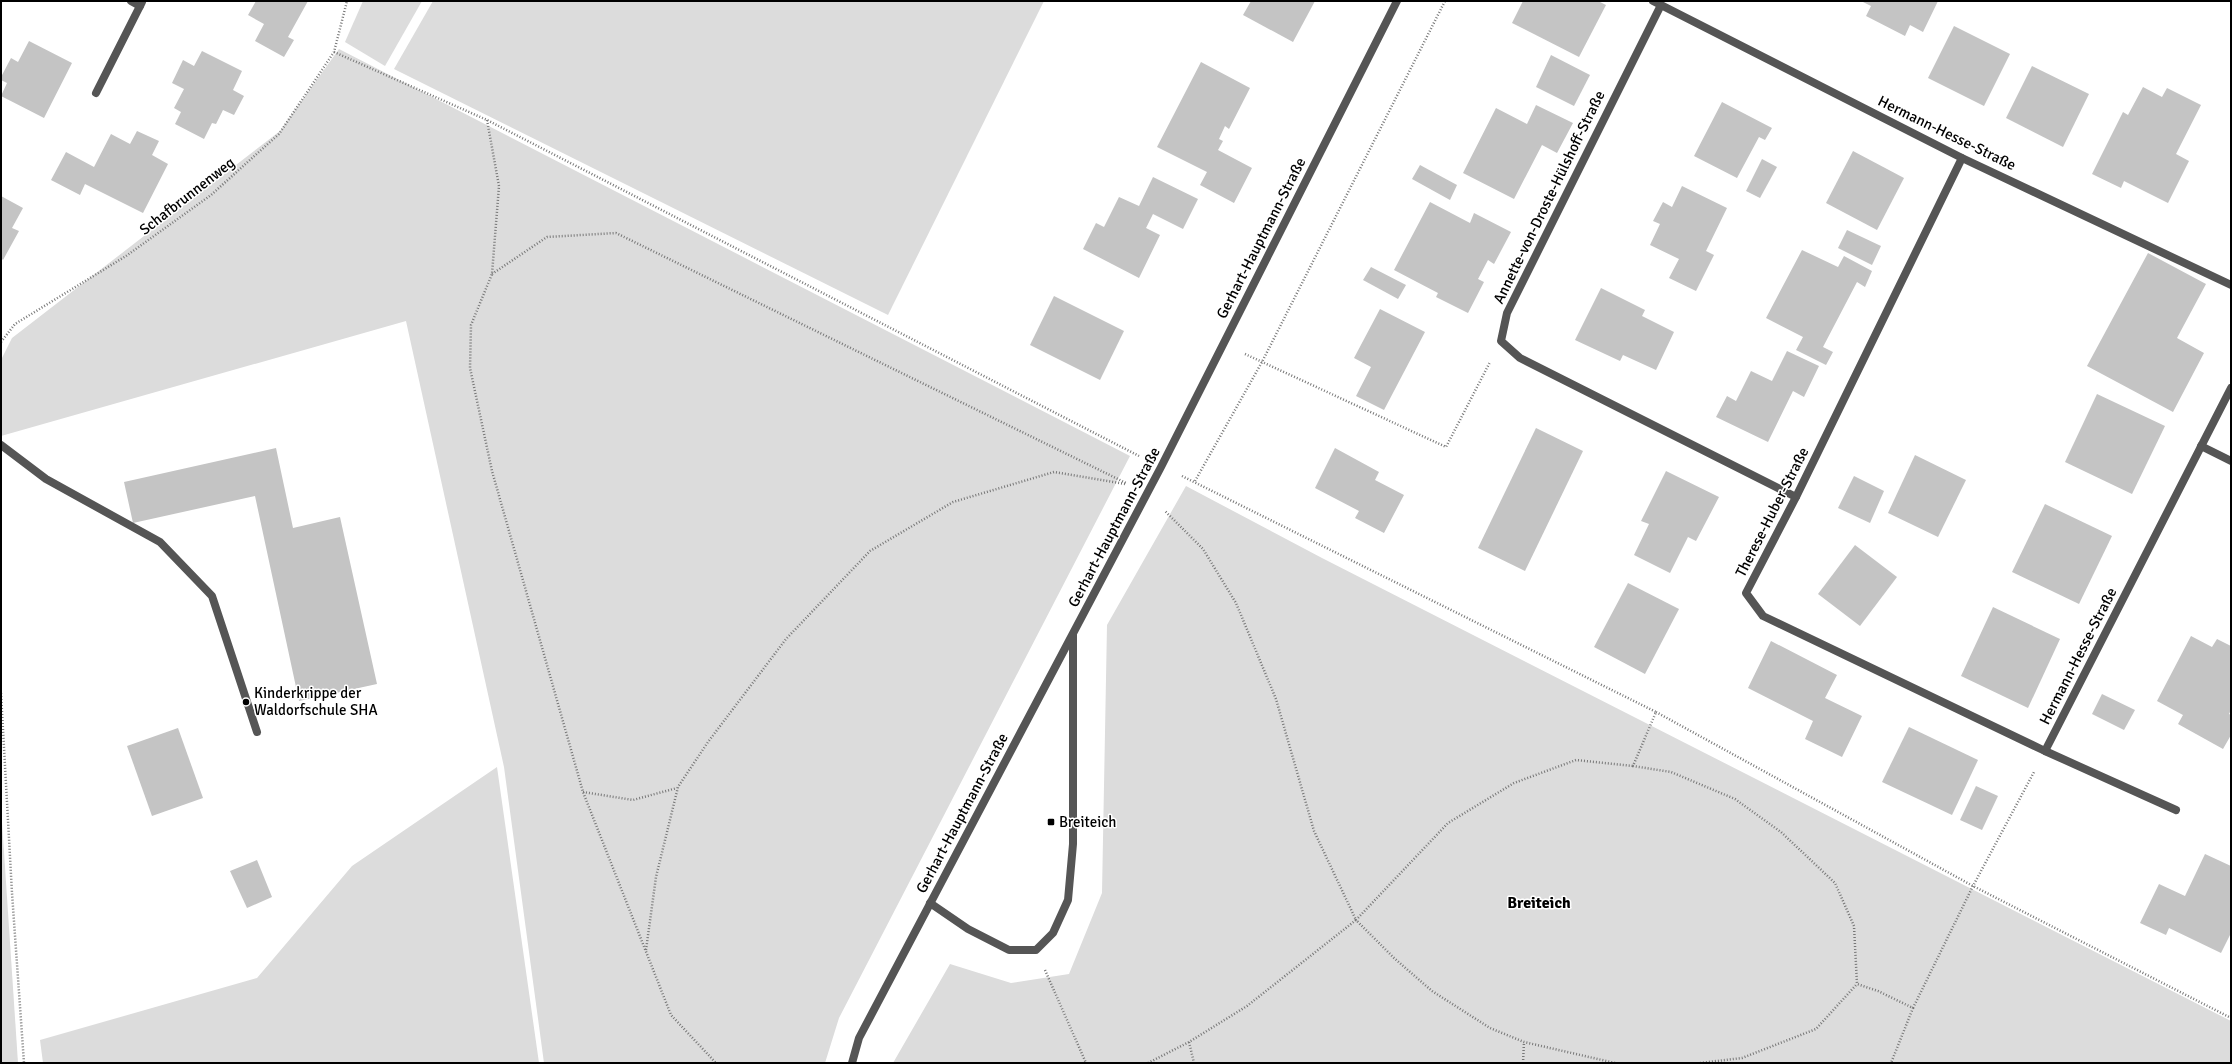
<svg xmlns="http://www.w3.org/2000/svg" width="2232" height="1064" font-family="Signika,sans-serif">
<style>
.green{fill:#dcdcdc}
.building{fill:#c4c4c4}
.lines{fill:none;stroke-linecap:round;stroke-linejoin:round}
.path{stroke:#777;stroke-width:2.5;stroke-dasharray:1 2;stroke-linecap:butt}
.lane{stroke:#555;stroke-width:8}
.street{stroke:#555;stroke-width:8}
.poi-dot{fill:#000;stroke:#fff;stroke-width:1.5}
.labels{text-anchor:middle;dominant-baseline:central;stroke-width:3;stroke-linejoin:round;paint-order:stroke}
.street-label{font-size:15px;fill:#000;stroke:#fff}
.poi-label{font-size:15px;fill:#000;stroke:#fff;text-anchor:start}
.neighbourhood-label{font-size:16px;font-weight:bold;fill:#000;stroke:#fff}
</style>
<rect width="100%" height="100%" fill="#fff"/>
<g class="green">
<path d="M363,1H422L385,66L345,42Z"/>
<path d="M433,1H1044L888,315L394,69Z"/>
<path d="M339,49L1130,456L839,1018L825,1063H544L504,767L406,321L1,436V360L12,338L280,131Z"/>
<path d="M1186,486L1322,558L2231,1021V1063H893L950,964L1011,983L1069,974L1102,893L1107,625Z"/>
<path d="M497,767L539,1063H43L40,1040L257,978L352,866Z"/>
<path d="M1,807L18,1063H1Z"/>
</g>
<g class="building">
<path d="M256,1H308L288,37L294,40L284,57L255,41L264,24L248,15Z"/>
<path d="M1251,1H1315L1293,42L1243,15Z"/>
<path d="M1523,1H1598L1606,5L1579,57L1512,23Z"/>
<path d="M1861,1H1938L1923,32L1910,25L1905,36L1866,16L1871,6Z"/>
<path d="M1954,26L2010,54L1984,106L1928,78Z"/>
<path d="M29,41L72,63L44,118L1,96L7,83L1,80V77L11,58L18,62Z"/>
<path d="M202,51L242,71L233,90L244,96L234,115L223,110L216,124L212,123L204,139L175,124L181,112L174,108L184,89L172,83L183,60L194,66Z"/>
<path d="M1551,55L1590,75L1574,106L1536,87Z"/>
<path d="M1201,62L1250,88L1229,129L1225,126L1219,139L1223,141L1218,150L1252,168L1234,203L1200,185L1207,172L1157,147Z"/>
<path d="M2032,66L2089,94L2063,147L2006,118Z"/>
<path d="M2143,87L2162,97L2167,88L2201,105L2176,154L2189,161L2168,203L2124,181L2121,188L2092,174L2123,112L2128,115Z"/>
<path d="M1722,102L1772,128L1765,140L1759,137L1737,178L1694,156Z"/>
<path d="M1536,105L1573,123L1557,153L1542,145L1514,199L1463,173L1496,108L1527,124Z"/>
<path d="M137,131L159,141L152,155L168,164L143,213L85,184L80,195L51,180L66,152L94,167L111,134L130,144Z"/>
<path d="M1853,151L1904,178L1877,230L1826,203Z"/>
<path d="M1762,159L1777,167L1760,198L1746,191Z"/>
<path d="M1420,165L1457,185L1450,200L1412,179Z"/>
<path d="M1153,177L1198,199L1183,229L1153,214L1146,228L1160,235L1139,278L1083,249L1096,223L1104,227L1119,197L1139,206Z"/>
<path d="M1682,186L1727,208L1706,251L1714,255L1696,291L1669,278L1679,259L1650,245L1660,224L1653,221L1663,202L1672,207Z"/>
<path d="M1,196L23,208L12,228L19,231L3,260L1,258Z"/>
<path d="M1430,202L1470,223L1474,213L1511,232L1494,264L1488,260L1478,279L1484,282L1468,313L1436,297L1438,293L1394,270Z"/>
<path d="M1847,230L1881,246L1872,265L1838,248Z"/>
<path d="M1802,250L1838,267L1844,256L1872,271L1865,287L1857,282L1823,347L1833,352L1826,365L1796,350L1803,337L1766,318Z"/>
<path d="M2148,253L2206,284L2177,338L2204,353L2173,412L2087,366Z"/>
<path d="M1371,267L1406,285L1398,299L1363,280Z"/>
<path d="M1601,288L1645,310L1642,316L1674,332L1656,370L1623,355L1620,361L1575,340Z"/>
<path d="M1054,296L1124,331L1100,380L1030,345Z"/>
<path d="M1380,309L1425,332L1384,410L1356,396L1371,367L1354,358Z"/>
<path d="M1787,351L1819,366L1804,397L1793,391L1768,442L1716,417L1727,396L1736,401L1751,371L1772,381Z"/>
<path d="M2097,394L2165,426L2132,494L2065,462Z"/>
<path d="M1536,428L1583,451L1525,571L1478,548Z"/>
<path d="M276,448L293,528L340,517L377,684L299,701L255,496L133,523L124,482Z"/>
<path d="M1335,448L1379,472L1375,480L1404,495L1384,533L1355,518L1359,511L1315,488Z"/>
<path d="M1915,455L1966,480L1938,537L1888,513Z"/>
<path d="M1666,471L1719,497L1696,541L1688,537L1670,573L1634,555L1649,524L1641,521Z"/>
<path d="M1854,476L1884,491L1870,523L1838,508Z"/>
<path d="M2045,504L2112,536L2079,604L2012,572Z"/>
<path d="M1855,545L1897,577L1860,626L1818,594Z"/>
<path d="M1628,583L1679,609L1645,674L1594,647Z"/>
<path d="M1993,607L2060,639L2028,708L1961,676Z"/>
<path d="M2191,636L2212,647L2217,639L2231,646V710L2229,714L2231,715V735L2223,749L2178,724L2183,715L2157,701Z"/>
<path d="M1771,641L1837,675L1825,698L1862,716L1842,757L1805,739L1813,721L1748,688Z"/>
<path d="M2102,694L2135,710L2124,730L2092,714Z"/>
<path d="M1909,727L1978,760L1952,815L1882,782Z"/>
<path d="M178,728L203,798L152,816L127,746Z"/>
<path d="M1976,786L1998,796L1982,830L1960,820Z"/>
<path d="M2205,854L2231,866V933L2221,953L2169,928L2166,935L2140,923L2159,884L2185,896Z"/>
<path d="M257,860L272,897L247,908L230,871Z"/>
</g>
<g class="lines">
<g class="path">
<path d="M334,52L487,120L1139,456"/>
<path d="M487,120L499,186L492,274L471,325L470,368L492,471L583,792L671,1015L716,1063"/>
<path d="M492,274L547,237L616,233L1126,483"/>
<path d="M1,342L15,324L126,256L211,195L279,134L334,52L347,1"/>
<path d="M1245,354L1446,447L1490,362"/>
<path d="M1182,476L1656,712L1633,766L1671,772L1735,799L1781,832L1835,883L1854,926L1857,984L1878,991L1913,1008L1891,1063"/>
<path d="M1195,481L1262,362L1445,1"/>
<path d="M1,693L12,893L24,1063"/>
<path d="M1656,712L1973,886L2231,1018"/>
<path d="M583,792L633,800L677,788"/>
<path d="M646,950L656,877L678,787L708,742L786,639L870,551L953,502L1054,472L1125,484"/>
<path d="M1045,970L1086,1063"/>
<path d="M1913,1008L1973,886L2034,772"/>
<path d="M1189,1042L1194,1063"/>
<path d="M1148,1063L1189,1042L1247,1006L1356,920L1314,831L1276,699L1236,603L1203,549L1165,511"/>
<path d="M1523,1063L1524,1042"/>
<path d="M1615,1063L1524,1042L1490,1028L1432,991L1394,958L1356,920L1448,823L1514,783L1576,760L1633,766"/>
<path d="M1700,1063L1742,1058L1816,1029L1857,984"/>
</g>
<g class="lane">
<path d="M1,445L46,479L160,542L212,596L257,732"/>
<path d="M930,903L968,929L1009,950H1036L1053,933L1068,900L1073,844V635"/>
</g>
<g class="street">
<path d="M131,1L140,6L142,2"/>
<path d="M1653,1L1962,158L2231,285"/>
<path d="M1661,5L1507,313L1501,341L1520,358L1796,497"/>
<path d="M96,93L140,6"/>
<path d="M1962,158L1796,497L1746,593L1763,616L2045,751L2176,810"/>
<path d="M2201,446L2231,461"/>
<path d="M2045,751L2231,388"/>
<path d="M852,1063L859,1038L1161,467L1397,1"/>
</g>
</g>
<g class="poi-dot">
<circle cx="246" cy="702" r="4"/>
<rect x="1047" y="818" width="8" height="8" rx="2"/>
</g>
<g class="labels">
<g class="street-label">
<text transform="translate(1947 133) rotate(26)">Hermann-Hesse-Straße</text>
<text transform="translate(187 196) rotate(-38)">Schafbrunnenweg</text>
<text transform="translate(1549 197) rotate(-64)">Annette-von-Droste-Hülshoff-Straße</text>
<text transform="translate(1261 238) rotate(-63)">Gerhart-Hauptmann-Straße</text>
<text transform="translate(1772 512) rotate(-63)">Therese-Huber-Straße</text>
<text transform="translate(1114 527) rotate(-62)">Gerhart-Hauptmann-Straße</text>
<text transform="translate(2078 656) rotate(-63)">Hermann-Hesse-Straße</text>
<text transform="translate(962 813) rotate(-62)">Gerhart-Hauptmann-Straße</text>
</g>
<g class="poi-label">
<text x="254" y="693">Kinderkrippe der<tspan x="254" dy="17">Waldorfschule SHA</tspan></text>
<text x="1059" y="822">Breiteich</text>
</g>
<g class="neighbourhood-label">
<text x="1539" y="903">Breiteich</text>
</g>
</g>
<rect width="2232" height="1064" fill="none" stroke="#000000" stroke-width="4"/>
</svg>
